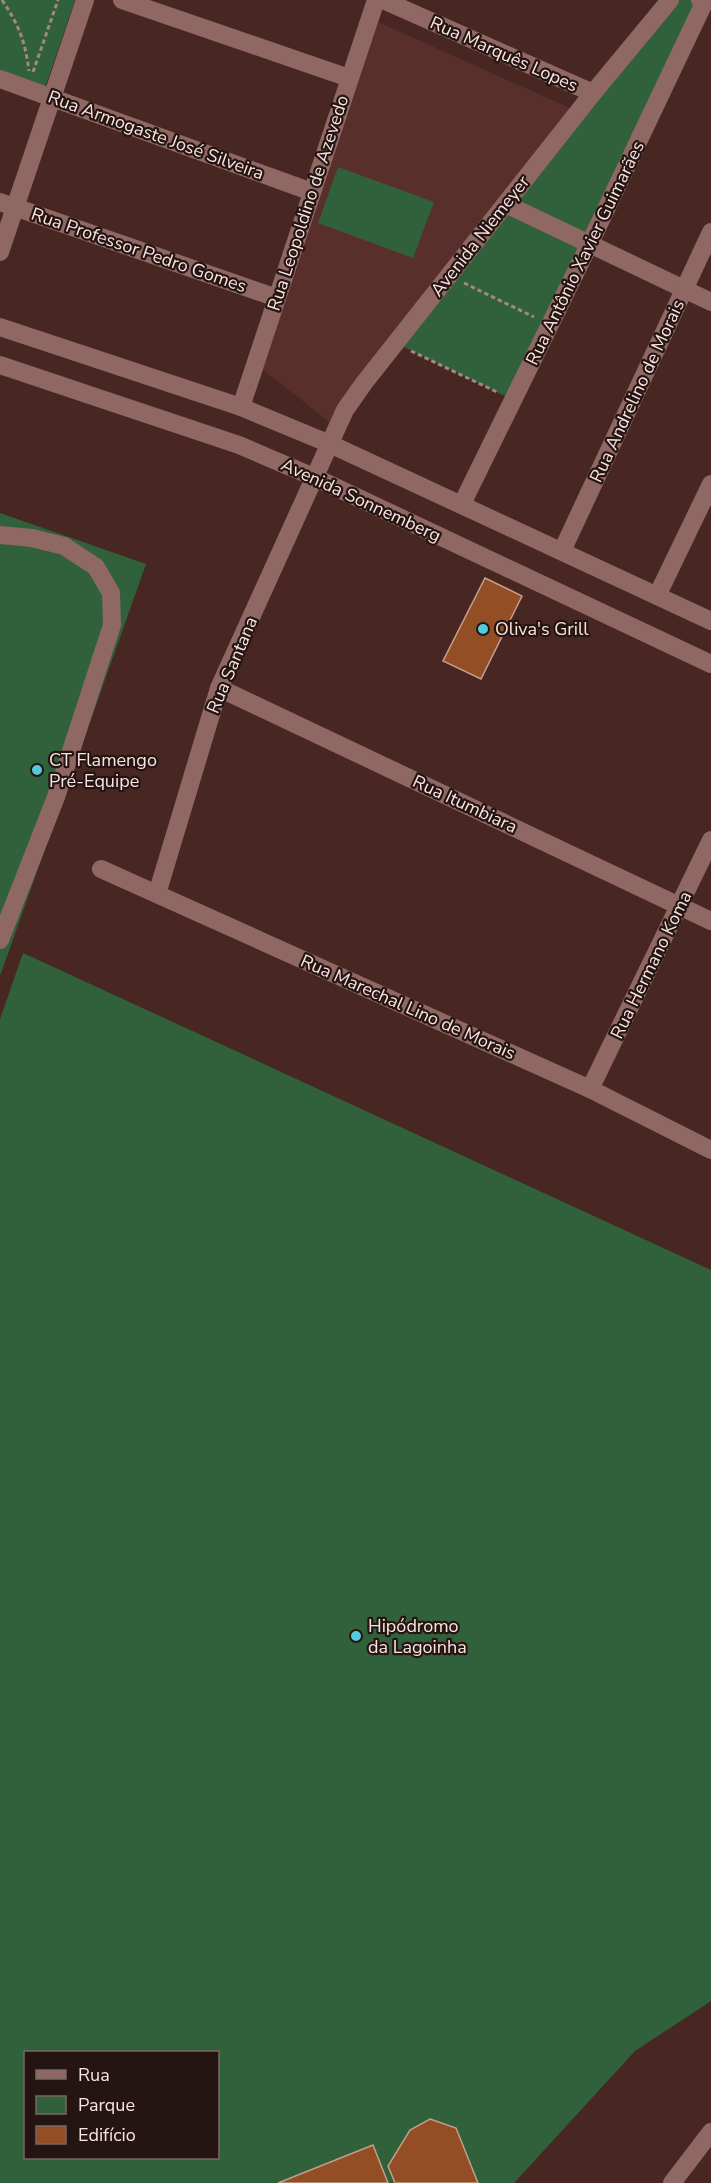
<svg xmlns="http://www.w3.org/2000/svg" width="711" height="2183" font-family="'Nunito Sans',sans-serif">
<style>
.built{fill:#582f2a}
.green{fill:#31613a;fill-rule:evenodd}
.building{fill:#934e26;stroke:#c39f8c;stroke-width:1.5}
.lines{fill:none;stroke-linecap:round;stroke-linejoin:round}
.path{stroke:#a38783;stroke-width:3;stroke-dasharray:4.5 3;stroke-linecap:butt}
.minor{stroke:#8f6863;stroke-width:18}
.poi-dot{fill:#53cbdc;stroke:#241513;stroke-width:2}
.labels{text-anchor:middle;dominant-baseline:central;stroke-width:4.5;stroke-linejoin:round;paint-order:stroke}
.street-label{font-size:18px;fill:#fae3e0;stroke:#241513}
.poi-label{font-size:18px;fill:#fae3e0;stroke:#241513;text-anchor:start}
</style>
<rect width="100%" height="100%" fill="#482723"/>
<path class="built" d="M378,22L570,108L332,424L263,370Z"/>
<g class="green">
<path d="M0,0H75L45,88L0,72Z"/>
<path d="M670,0H700L513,400L396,343Z"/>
<path d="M338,167L434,202L413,258L318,223Z"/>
<path d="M0,513L146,564L0,976Z"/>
<path d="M23,953L711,1270V2001L635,2051L514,2183H0V1019ZM26,2052H218V2158H26Z"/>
</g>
<g class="building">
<path d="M485,578L522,596L481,679L443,661Z"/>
<path d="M430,2119L456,2128L478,2183H395L388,2166L410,2130Z"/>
<path d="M373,2145L388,2183H278Z"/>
</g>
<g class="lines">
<g class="path">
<path d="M2,0C19,25 25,41 29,71"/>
<path d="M33,72L58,0"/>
<path d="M464,283L534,317"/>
<path d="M411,351L497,392"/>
</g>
<g class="minor">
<path d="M122,0L349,78"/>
<path d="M383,0L593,93"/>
<path d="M0,79L312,192"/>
<path d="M0,202L277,298"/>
<path d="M506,204L711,302"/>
<path d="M0,252L85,0"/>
<path d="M0,327L241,407L330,444L711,621"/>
<path d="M0,365L239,445L316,478L711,664"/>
<path d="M241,407L376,0"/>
<path d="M462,504L590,243L703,5L700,0"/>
<path d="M0,535L32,538L64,546L96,567L111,593L112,625L56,797L0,940"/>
<path d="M562,551L711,232"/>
<path d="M657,596L711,484"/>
<path d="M219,688L711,921"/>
<path d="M101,869L590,1089L711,1150"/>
<path d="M157,894L219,688L345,410L364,383L593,93L670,0"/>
<path d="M590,1089L711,840"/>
<path d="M672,2183L711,2132"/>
</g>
</g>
<g class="poi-dot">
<circle cx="483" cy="629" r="6"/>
<circle cx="37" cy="770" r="6"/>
<circle cx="356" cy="1636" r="6"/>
</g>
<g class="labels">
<g class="street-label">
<text transform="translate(504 54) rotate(24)">Rua Marquês Lopes</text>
<text transform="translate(156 135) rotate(20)">Rua Armogaste José Silveira</text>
<text transform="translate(308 203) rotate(-72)">Rua Leopoldino de Azevedo</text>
<text transform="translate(480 236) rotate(-52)">Avenida Niemeyer</text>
<text transform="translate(139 250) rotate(19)">Rua Professor Pedro Gomes</text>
<text transform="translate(585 253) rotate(-64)">Rua Antônio Xavier Guimarães</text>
<text transform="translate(637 391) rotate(-65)">Rua Andrelino de Morais</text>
<text transform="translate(361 500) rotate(25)">Avenida Sonnemberg</text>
<text transform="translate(232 665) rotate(-67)">Rua Santana</text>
<text transform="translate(465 804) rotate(25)">Rua Itumbiara</text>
<text transform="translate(651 965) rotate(-64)">Rua Hermano Koma</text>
<text transform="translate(408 1007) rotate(24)">Rua Marechal Lino de Morais</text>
</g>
<g class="poi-label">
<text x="495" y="629">Oliva's Grill</text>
<text x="49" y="760">CT Flamengo<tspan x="49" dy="21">Pré-Equipe</tspan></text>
<text x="368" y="1626">Hipódromo<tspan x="368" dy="21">da Lagoinha</tspan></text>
</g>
</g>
<rect x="24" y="2051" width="195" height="108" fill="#241513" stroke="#7a6765" stroke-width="1.5"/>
<rect x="36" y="2070" width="30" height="9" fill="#8f6863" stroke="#7a6765" stroke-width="1.5"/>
<text x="78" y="2081" font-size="18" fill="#fae3e0">Rua</text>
<rect x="36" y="2096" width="30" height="18" fill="#31613a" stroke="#7a6765" stroke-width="1.5"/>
<text x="78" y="2111" font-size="18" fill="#fae3e0">Parque</text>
<rect x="36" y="2126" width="30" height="18" fill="#934e26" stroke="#7a6765" stroke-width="1.5"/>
<text x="78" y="2141" font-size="18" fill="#fae3e0">Edifício</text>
</svg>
